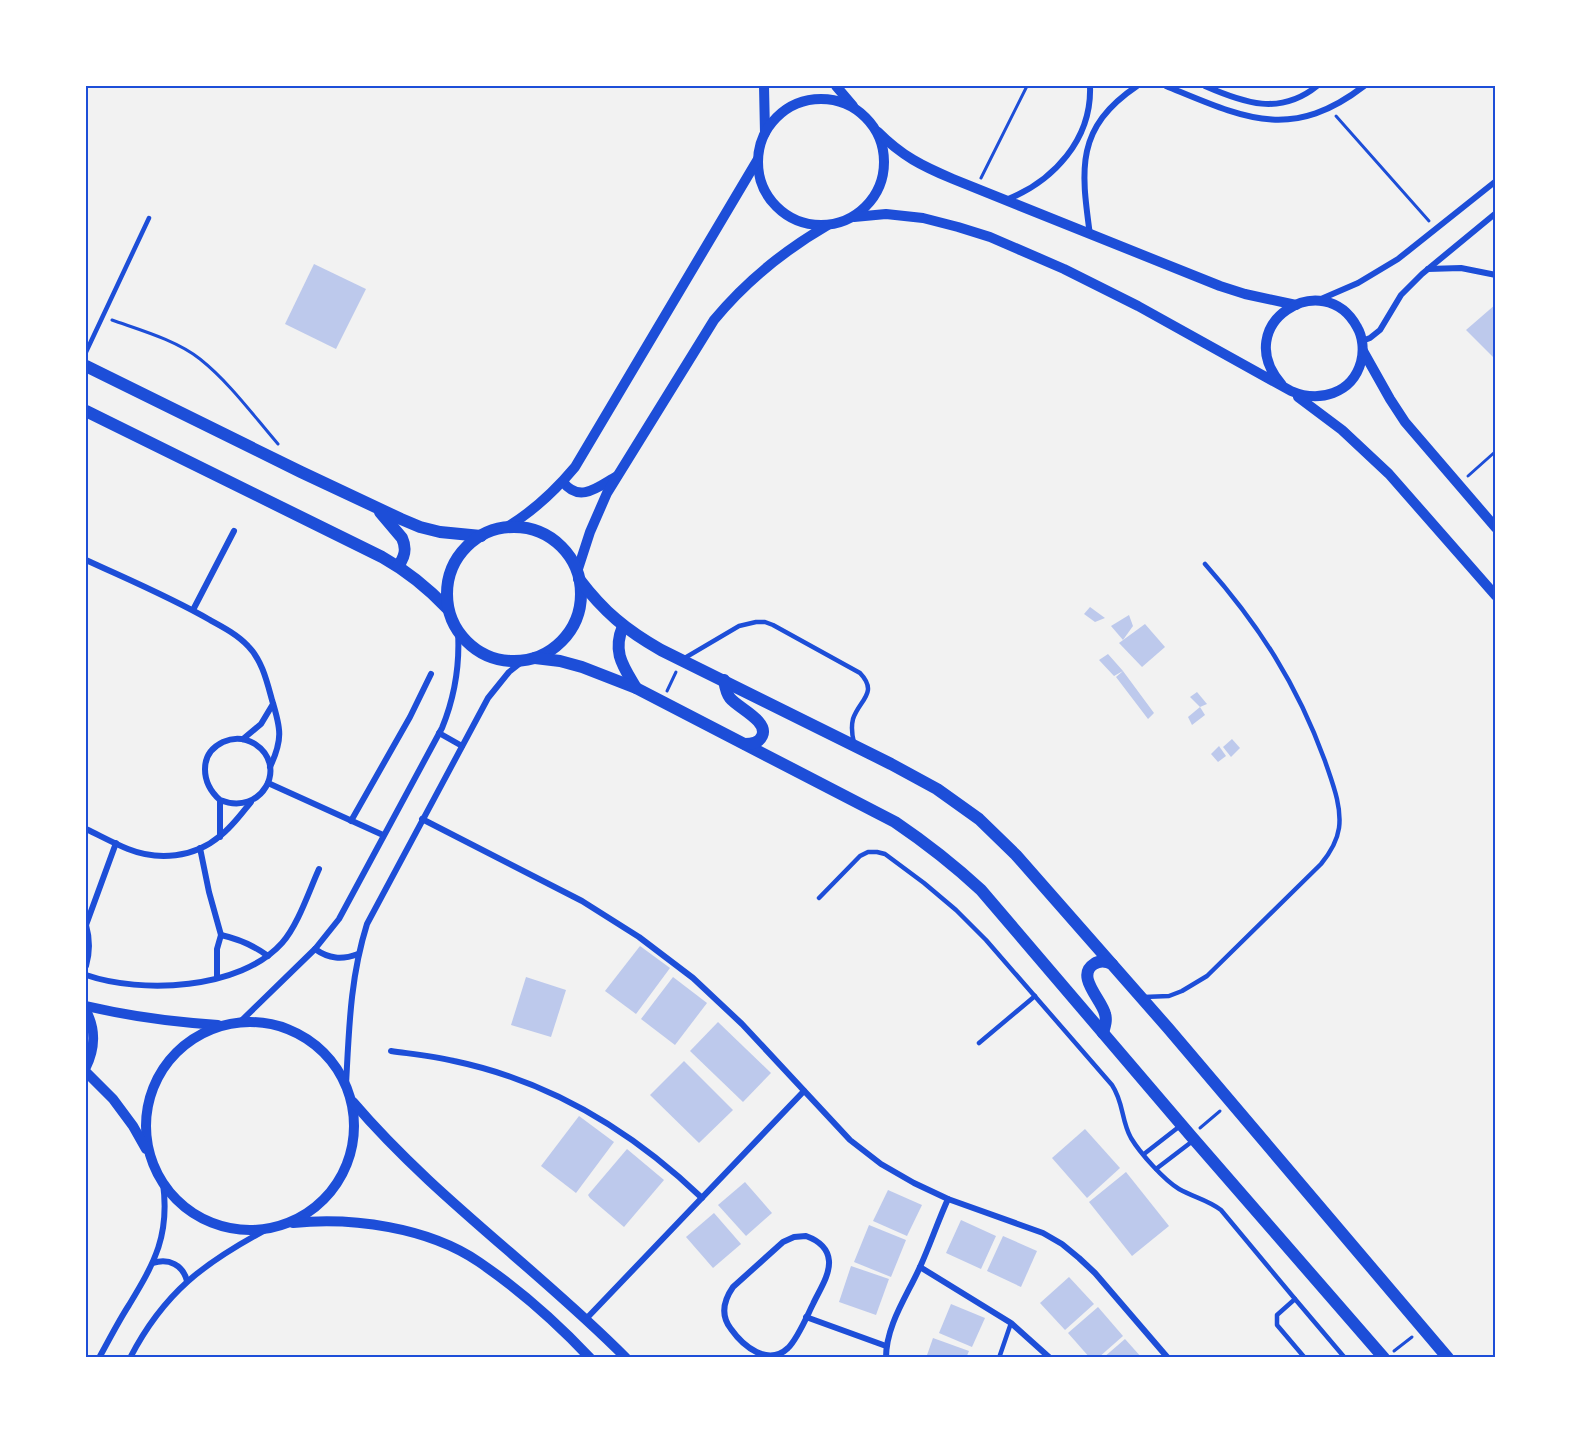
<svg xmlns="http://www.w3.org/2000/svg" width="1581" height="1443" font-family="'IBM Plex Sans',sans-serif">
<style>
.building{fill:#bdc9ec}
.lines{fill:none;stroke-linecap:round;stroke-linejoin:round}
.path{stroke:#1d4ed8;stroke-width:3}
.service{stroke:#1d4ed8;stroke-width:4.5}
.minor{stroke:#1d4ed8;stroke-width:6}
.tertiary{stroke:#1d4ed8;stroke-width:10}
.secondary{stroke:#1d4ed8;stroke-width:12}
.neatline{fill:none;stroke:#1d4ed8;stroke-width:2}
</style>
<rect width="100%" height="100%" fill="#f2f2f2"/>
<g class="building">
<path d="M314,264L366,289L336,349L285,324Z"/>
<path d="M1496,304V360L1466,330Z"/>
<path d="M1090,607L1105,618L1095,622L1084,614Z"/>
<path d="M1129,615L1133,626L1123,640L1111,626Z"/>
<path d="M1145,624L1165,647L1142,667L1119,643Z"/>
<path d="M1108,654L1123,671L1154,713L1148,719L1116,677L1123,671L1114,676L1099,660Z"/>
<path d="M1197,692L1207,704L1200,707L1190,697Z"/>
<path d="M1200,707L1205,715L1192,725L1188,717Z"/>
<path d="M1232,739L1240,748L1231,757L1223,747Z"/>
<path d="M1219,746L1226,756L1218,762L1211,754Z"/>
<path d="M640,946L670,968L636,1014L605,991Z"/>
<path d="M526,977L566,990L551,1037L511,1025Z"/>
<path d="M673,977L707,1003L675,1045L641,1019Z"/>
<path d="M718,1022L771,1073L743,1102L690,1051Z"/>
<path d="M684,1061L733,1110L699,1143L650,1095Z"/>
<path d="M579,1116L614,1142L576,1193L541,1166Z"/>
<path d="M1085,1129L1120,1168L1087,1198L1052,1158Z"/>
<path d="M627,1149L664,1180L624,1227L590,1198L588,1195Z"/>
<path d="M1126,1172L1169,1226L1132,1256L1089,1202Z"/>
<path d="M745,1182L772,1213L746,1236L718,1205Z"/>
<path d="M888,1190L922,1205L907,1236L873,1221Z"/>
<path d="M714,1213L741,1244L713,1268L686,1237Z"/>
<path d="M961,1220L996,1236L981,1269L946,1253Z"/>
<path d="M869,1225L906,1240L891,1277L854,1262Z"/>
<path d="M1003,1236L1037,1251L1021,1287L987,1271Z"/>
<path d="M851,1266L889,1279L876,1315L839,1302Z"/>
<path d="M1069,1277L1094,1304L1065,1330L1040,1303Z"/>
<path d="M951,1304L985,1318L972,1347L939,1333Z"/>
<path d="M1098,1307L1123,1336L1098,1358H1090L1068,1333Z"/>
<path d="M933,1338L969,1351L966,1358H926Z"/>
<path d="M1125,1339L1142,1358H1103Z"/>
</g>
<g class="lines">
<g class="path">
<path d="M1336,116L1429,221"/>
<path d="M981,178L1027,86"/>
<path d="M112,320C140,330 176,340 200,359C230,383 253,415 278,444"/>
<path d="M1468,476L1496,451"/>
<path d="M667,691L676,672"/>
<path d="M1200,1128L1220,1111"/>
<path d="M1394,1351L1412,1337"/>
</g>
<g class="service">
<path d="M86,352L149,218"/>
<path d="M683,659L739,626L756,622H765L773,625L860,673C879,693 859,700 853,719C851,727 852,735 854,743"/>
<path d="M819,898L860,856L868,852H877L885,854L924,883L956,910L986,940L1112,1085C1124,1103 1121,1120 1131,1138C1140,1153 1164,1180 1179,1189C1193,1197 1208,1200 1221,1210L1295,1299L1345,1358"/>
<path d="M1144,997L1169,996L1182,991L1207,976L1321,864C1330,853 1337,842 1339,828C1342,806 1332,782 1325,761C1297,684 1259,625 1205,564"/>
<path d="M979,1043L1035,996"/>
<path d="M1144,1154L1180,1126"/>
<path d="M1156,1169L1194,1140"/>
<path d="M1295,1299L1277,1315V1325L1305,1358"/>
<path d="M999,1358L1011,1323"/>
</g>
<g class="minor">
<path d="M1166,86C1242,117 1290,143 1364,86"/>
<path d="M1205,86C1244,103 1280,116 1317,86"/>
<path d="M1006,200C1054,181 1092,139 1090,86"/>
<path d="M1090,235C1081,169 1075,128 1137,86"/>
<path d="M1428,269L1461,268L1496,275"/>
<path d="M1321,299L1358,283L1398,259L1496,181"/>
<path d="M1362,341L1370,338L1380,330L1401,295L1422,274L1496,213"/>
<path d="M86,560C127,579 170,597 210,620C223,627 238,635 248,646C262,660 267,682 272,700C281,729 283,739 270,767"/>
<path d="M193,610L234,531"/>
<path d="M439,733L462,746"/>
<path d="M243,739L261,724L273,704"/>
<path d="M268,783L383,835"/>
<path d="M220,800C262,817 289,766 255,744C245,738 234,737 223,742C198,754 201,783 220,800V837"/>
<path d="M422,819L582,901L639,937L693,978L742,1024L850,1140L881,1164L914,1183L948,1199L1043,1233L1062,1244L1079,1258L1095,1273L1168,1358"/>
<path d="M351,821L410,717L431,674"/>
<path d="M86,829C99,835 113,843 128,849C158,861 194,858 220,836C232,827 242,813 251,802"/>
<path d="M200,848L209,892L221,935L217,949V977"/>
<path d="M86,925L116,843"/>
<path d="M221,935C239,939 253,945 268,956"/>
<path d="M315,949C329,959 342,960 358,954"/>
<path d="M86,966C90,952 90,939 86,925"/>
<path d="M86,975C141,994 240,990 282,943C298,925 309,891 319,869"/>
<path d="M239,1023L315,949L339,919L442,728C455,696 460,666 458,632"/>
<path d="M391,1051C412,1054 433,1056 454,1061C549,1081 632,1131 702,1198"/>
<path d="M346,1085C349,1030 350,978 367,924L488,698L509,672L523,661"/>
<path d="M806,1236C817,1240 828,1247 829,1261C830,1275 819,1291 813,1304C807,1316 798,1338 788,1348C768,1367 743,1346 731,1329C720,1315 724,1300 733,1287L783,1242L794,1237Z"/>
<path d="M153,1263C169,1258 183,1265 187,1281"/>
<path d="M920,1267L1011,1323L1050,1358"/>
<path d="M806,1317L886,1346"/>
<path d="M586,1319L804,1091"/>
<path d="M99,1358C109,1340 118,1322 129,1305C155,1262 170,1235 163,1183"/>
<path d="M130,1358C164,1292 205,1262 269,1228"/>
<path d="M886,1358C886,1325 907,1296 920,1267C930,1245 938,1221 948,1199"/>
</g>
<g class="tertiary">
<path d="M764,86L765,133"/>
<path d="M836,86L853,106"/>
<circle cx="821" cy="162" r="63"/>
<path d="M878,132C902,156 922,166 953,179L1220,286L1245,294L1296,305"/>
<path d="M854,217L886,214L923,218L958,227L990,237L1064,269L1138,306L1291,391C1319,403 1352,394 1361,362C1364,351 1363,337 1357,327C1324,265 1228,324 1282,385"/>
<path d="M1363,351L1390,399L1405,422L1496,528"/>
<path d="M1298,397L1342,430L1389,474L1496,596"/>
<path d="M563,482C580,504 599,486 617,476"/>
<path d="M505,528C533,512 554,492 575,467L758,159"/>
<path d="M577,572L590,532L607,493L714,320C747,280 783,251 828,225"/>
<path d="M86,1006C129,1016 173,1022 218,1025"/>
<path d="M86,1011C96,1029 95,1049 86,1067"/>
<circle cx="250" cy="1126" r="104"/>
<path d="M86,1072L113,1099L133,1126L146,1149"/>
<path d="M353,1102C434,1197 538,1269 626,1358"/>
<path d="M293,1223C352,1217 428,1227 479,1262C517,1288 558,1324 590,1358"/>
</g>
<g class="secondary">
<path d="M86,366L301,472L401,519L420,527L440,532L481,536"/>
<path d="M86,411L382,557C407,571 428,588 448,609"/>
<path d="M380,512L402,538C407,549 405,557 398,566"/>
<circle cx="514" cy="594" r="67"/>
<path d="M579,579C604,612 626,630 661,650L891,764L937,789L979,819L1016,855L1168,1028L1448,1358"/>
<path d="M623,626C612,652 623,666 636,688"/>
<path d="M535,658L560,661L582,667L636,688L895,822C926,843 954,865 981,890L1191,1136L1384,1358"/>
<path d="M724,680C725,686 726,693 730,698C738,708 769,721 762,736C759,743 752,744 745,744"/>
<path d="M1103,1033C1105,1026 1107,1020 1105,1014C1102,1000 1075,976 1094,964C1100,960 1106,961 1112,964"/>
</g>
</g>
<rect width="1581" height="1443" fill="none" stroke="#ffffff" stroke-width="174"/>
<rect x="87" y="87" width="1407" height="1269" class="neatline"/>
</svg>
